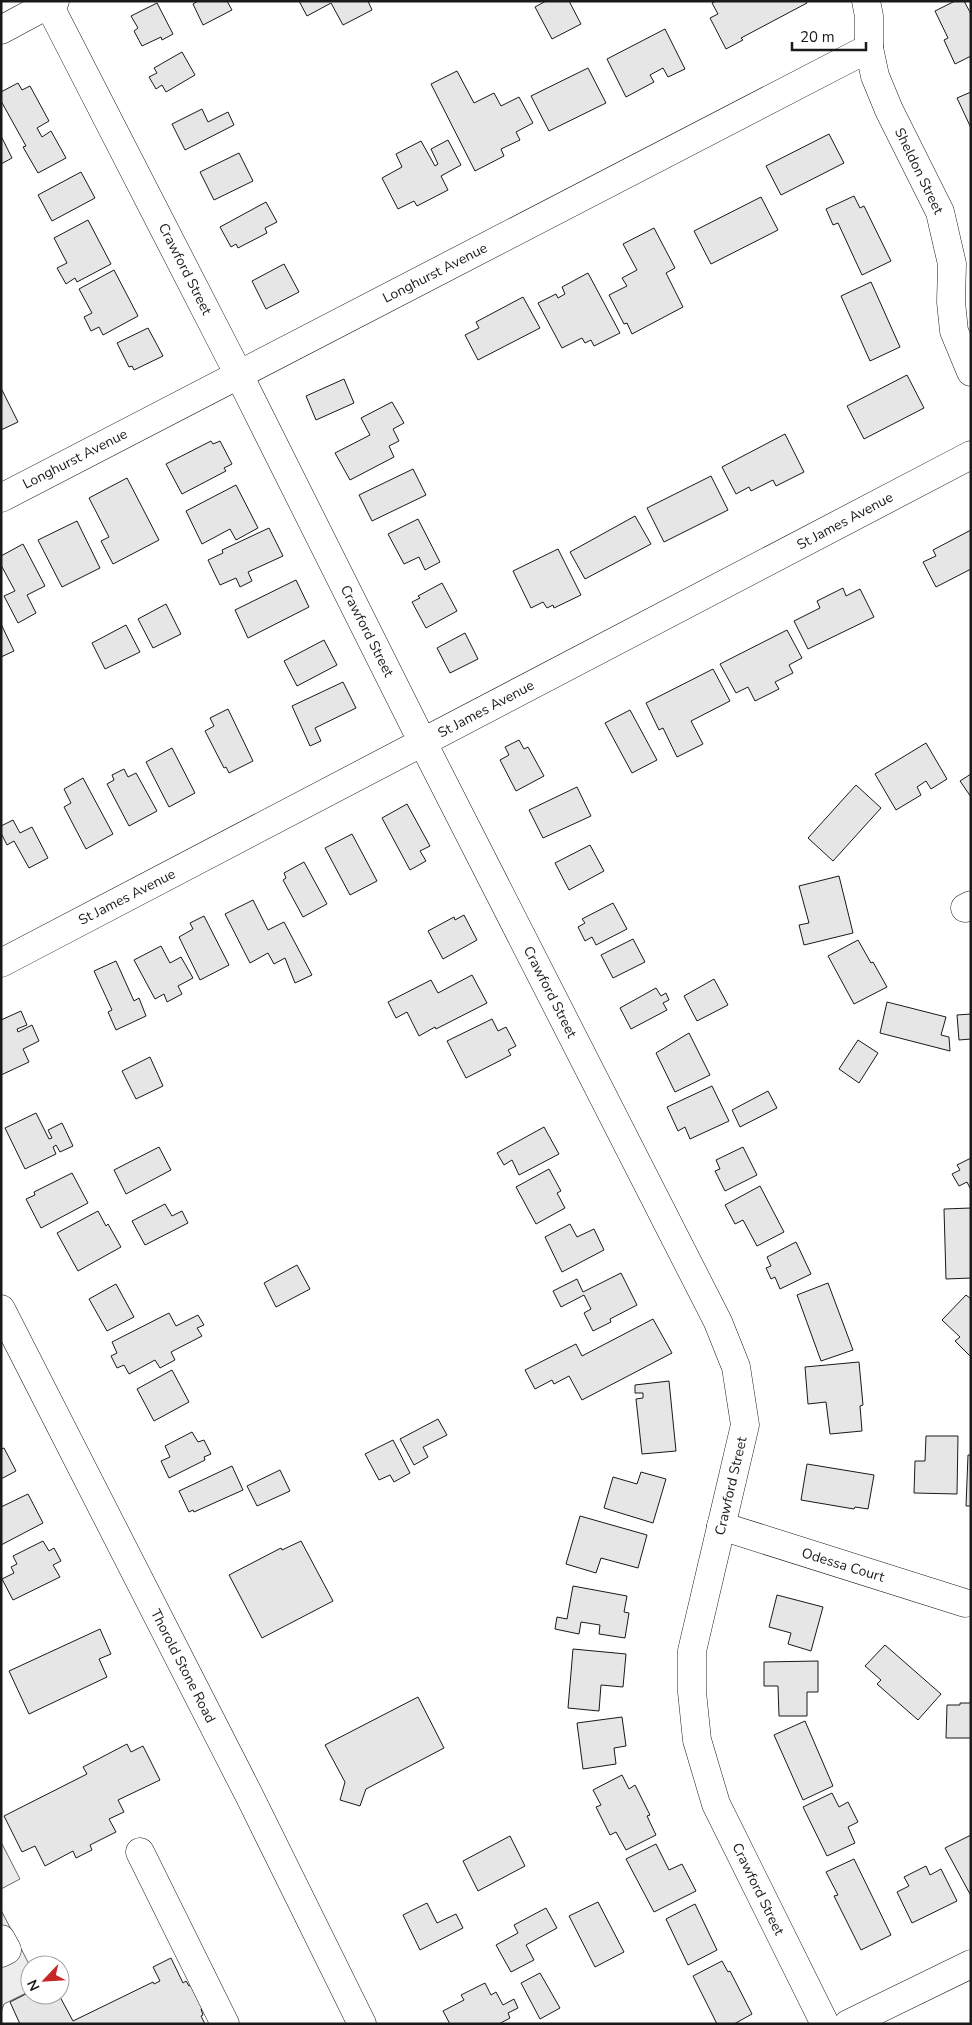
<svg xmlns="http://www.w3.org/2000/svg" width="972" height="2025" font-family="'Nunito Sans',sans-serif">
<style>
.built{fill:#ededed;stroke:#6a6a6a}
.building{fill:#e6e6e6;stroke:#1a1a1a}
.lines{fill:none;stroke-linecap:round;stroke-linejoin:round}
.minor-casing{stroke:#1a1a1a;stroke-width:29}
.major-casing{stroke:#1a1a1a;stroke-width:29}
.minor{stroke:#fff;stroke-width:28}
.major{stroke:#fff;stroke-width:28}
.labels{text-anchor:middle;dominant-baseline:central;stroke-width:4;stroke-linejoin:round;paint-order:stroke}
.street-label{font-size:14px;fill:#1a1a1a;stroke:#fff}
</style>
<rect width="100%" height="100%" fill="#fff"/>
<g class="built">
<path d="M1,1842L20,1879L1,1889Z"/>
<path d="M1,1910L30,1966V1991L4,2004L1,2012Z"/>
</g>
<g class="building">
<path d="M198,1H227L232,10L203,25L193,4Z"/>
<path d="M299,1H368L372,10L343,25L331,3L307,16Z"/>
<path d="M546,1H569L581,24L552,39L535,7Z"/>
<path d="M716,1H806L807,3L741,38L743,40L726,49L710,18L718,14L712,3Z"/>
<path d="M955,1H964L971,14V56L955,64L944,40L948,38L935,11Z"/>
<path d="M157,3L173,34L162,40L161,37L142,46L134,31L138,28L131,16Z"/>
<path d="M665,29L685,69L668,77L663,68L650,75L654,82L626,97L607,59Z"/>
<path d="M182,52L195,75L166,92L162,85L156,89L149,77L157,73L154,68Z"/>
<path d="M588,68L606,103L549,131L531,96Z"/>
<path d="M457,71L474,103L494,93L501,106L519,97L533,123L516,132L520,140L501,149L504,156L475,171L431,84Z"/>
<path d="M18,83L22,90L30,86L49,121L37,128L42,137L51,131L66,158L38,173L23,147L26,146L1,101V92Z"/>
<path d="M971,92V128L957,98Z"/>
<path d="M202,109L208,122L228,112L234,125L185,150L172,124Z"/>
<path d="M829,134L844,163L781,195L766,166Z"/>
<path d="M1,136L12,158L1,164Z"/>
<path d="M448,140L461,165L441,176L448,190L417,206L414,201L398,209L382,178L402,167L396,154L421,141L435,166L438,164L431,149Z"/>
<path d="M239,153L253,181L214,200L200,172Z"/>
<path d="M81,172L95,198L52,221L38,195Z"/>
<path d="M854,196L860,208L864,206L891,261L862,275L838,223L833,225L826,209Z"/>
<path d="M761,197L778,230L711,264L694,231Z"/>
<path d="M266,202L277,222L265,228L267,233L238,248L236,244L231,247L220,227Z"/>
<path d="M88,220L111,264L77,282L75,278L66,284L57,268L67,263L54,238Z"/>
<path d="M654,228L675,268L666,273L683,307L632,334L627,323L624,324L609,295L627,286L622,278L637,270L623,244Z"/>
<path d="M284,264L299,292L266,309L252,281Z"/>
<path d="M114,270L138,316L103,335L99,327L91,331L84,317L92,313L79,289Z"/>
<path d="M588,273L620,333L594,346L591,340L585,343L582,338L562,348L538,303L556,294L558,298L565,294L562,287Z"/>
<path d="M871,282L900,347L870,361L841,296Z"/>
<path d="M523,297L540,328L478,360L465,335L479,328L476,322Z"/>
<path d="M148,328L163,356L134,370L132,366L129,367L117,343Z"/>
<path d="M907,375L924,408L864,439L847,406Z"/>
<path d="M344,379L354,403L316,420L306,396Z"/>
<path d="M1,388L18,422L1,430Z"/>
<path d="M392,402L404,423L393,429L399,441L389,446L394,457L350,480L335,453L370,435L361,418Z"/>
<path d="M785,434L804,472L776,486L773,480L751,491L749,487L736,494L722,467Z"/>
<path d="M211,441L213,444L220,441L232,464L224,468L226,471L182,494L166,464Z"/>
<path d="M413,469L426,495L372,521L359,495Z"/>
<path d="M711,476L728,510L664,542L647,508Z"/>
<path d="M127,478L159,540L113,564L101,541L109,537L89,498Z"/>
<path d="M236,485L258,528L236,540L230,529L202,544L186,511Z"/>
<path d="M635,516L651,544L585,579L570,552Z"/>
<path d="M418,519L440,562L425,570L419,557L404,564L388,534Z"/>
<path d="M77,521L100,568L62,587L38,540Z"/>
<path d="M269,528L283,556L248,572L252,581L240,587L236,578L220,585L208,560L223,553L222,550Z"/>
<path d="M971,530V569L936,587L923,562L936,556L933,550Z"/>
<path d="M23,544L45,586L27,595L36,613L18,623L4,596L15,591L1,565V556Z"/>
<path d="M558,549L581,595L554,608L553,605L547,608L543,602L531,608L513,571Z"/>
<path d="M296,580L309,607L248,638L235,610Z"/>
<path d="M442,583L457,611L426,628L412,602L420,598L418,596Z"/>
<path d="M843,588L846,596L860,589L874,617L808,649L794,621L820,608L817,601Z"/>
<path d="M166,604L181,634L153,648L138,619Z"/>
<path d="M1,624L14,651L1,657Z"/>
<path d="M126,625L140,652L105,669L92,643Z"/>
<path d="M787,630L802,658L789,665L793,673L775,682L779,689L755,701L748,687L736,693L720,664Z"/>
<path d="M465,633L478,659L450,673L437,648Z"/>
<path d="M324,640L337,665L297,686L284,661Z"/>
<path d="M713,669L730,701L691,721L703,744L677,757L663,728L659,730L646,703Z"/>
<path d="M343,682L356,708L315,728L321,741L310,746L292,706Z"/>
<path d="M228,709L253,761L229,773L226,767L224,768L205,731L214,726L210,718Z"/>
<path d="M630,710L657,760L632,773L605,723Z"/>
<path d="M519,740L524,749L528,747L544,776L516,791L500,760L509,755L505,747Z"/>
<path d="M926,743L947,779L931,789L926,781L917,787L921,795L896,810L875,774Z"/>
<path d="M172,748L195,793L169,807L146,762Z"/>
<path d="M124,769L128,777L136,773L157,811L129,826L107,784L114,780L112,775Z"/>
<path d="M971,774V797L960,781Z"/>
<path d="M83,778L113,834L86,849L64,807L71,803L64,789Z"/>
<path d="M856,785L881,808L833,861L808,838Z"/>
<path d="M577,787L591,816L543,838L529,810Z"/>
<path d="M407,804L430,846L420,851L426,861L410,870L382,818Z"/>
<path d="M13,820L20,833L32,827L48,858L29,868L14,841L7,845L1,833V826Z"/>
<path d="M352,834L377,881L350,895L325,848Z"/>
<path d="M590,845L604,871L569,890L555,863Z"/>
<path d="M304,862L327,904L303,917L283,880L286,878L284,873Z"/>
<path d="M839,876L853,933L804,945L799,925L809,923L799,886Z"/>
<path d="M253,900L268,930L284,922L312,975L295,983L285,958L274,964L268,953L250,963L225,914Z"/>
<path d="M613,903L627,929L596,945L592,937L585,941L578,927L585,923L582,919Z"/>
<path d="M464,915L477,940L443,959L428,931L454,917L455,920Z"/>
<path d="M204,916L229,965L200,980L179,937L193,929L190,923Z"/>
<path d="M633,939L645,962L613,978L601,955Z"/>
<path d="M858,940L871,963L873,962L887,987L854,1004L828,956Z"/>
<path d="M161,946L170,963L181,957L193,978L178,986L182,994L167,1002L164,994L155,999L134,960Z"/>
<path d="M116,961L134,1001L139,998L146,1016L116,1030L108,1012L112,1010L94,971Z"/>
<path d="M472,975L487,1003L436,1029L435,1027L419,1036L407,1012L396,1018L388,1002L431,980L438,993Z"/>
<path d="M714,979L728,1005L697,1021L684,996Z"/>
<path d="M656,988L661,996L666,993L669,1000L663,1003L667,1010L631,1029L620,1008Z"/>
<path d="M887,1002L946,1017L941,1035L949,1037L950,1051L880,1033Z"/>
<path d="M21,1011L27,1025L17,1029L18,1032L32,1025L39,1041L23,1049L29,1062L1,1075V1020Z"/>
<path d="M971,1014V1039L959,1040L957,1015Z"/>
<path d="M492,1019L498,1031L506,1027L516,1046L508,1050L511,1055L466,1078L447,1041Z"/>
<path d="M689,1033L710,1075L675,1092L656,1053Z"/>
<path d="M858,1040L878,1053L859,1083L839,1069Z"/>
<path d="M150,1057L163,1086L136,1099L122,1071Z"/>
<path d="M712,1086L729,1121L690,1139L685,1127L678,1131L667,1107Z"/>
<path d="M768,1091L777,1108L740,1127L732,1110Z"/>
<path d="M36,1113L49,1139L52,1138L48,1130L62,1123L73,1146L60,1152L56,1145L53,1147L56,1154L25,1169L5,1128Z"/>
<path d="M544,1127L559,1154L519,1175L512,1160L504,1165L497,1153Z"/>
<path d="M159,1147L171,1170L126,1194L114,1170Z"/>
<path d="M743,1147L757,1175L725,1191L715,1171L720,1169L716,1160Z"/>
<path d="M971,1158V1190L967,1182L959,1186L952,1174L960,1170L957,1165Z"/>
<path d="M549,1169L561,1191L557,1193L565,1208L536,1224L516,1187Z"/>
<path d="M72,1173L88,1203L41,1228L26,1199L35,1195L34,1192Z"/>
<path d="M760,1186L784,1232L757,1246L743,1220L735,1224L725,1205Z"/>
<path d="M165,1204L172,1216L182,1211L188,1223L145,1245L132,1221Z"/>
<path d="M971,1208V1278L946,1279L944,1209Z"/>
<path d="M98,1211L106,1226L108,1224L121,1247L78,1271L57,1233Z"/>
<path d="M570,1224L577,1237L594,1229L604,1250L562,1272L545,1237Z"/>
<path d="M796,1242L811,1274L780,1289L775,1277L771,1279L766,1268L771,1266L767,1257Z"/>
<path d="M297,1265L310,1289L276,1307L264,1283Z"/>
<path d="M621,1273L637,1305L610,1319L611,1322L593,1331L584,1313L591,1309L584,1295L561,1307L553,1291L577,1279L583,1292Z"/>
<path d="M828,1283L853,1350L821,1361L797,1295Z"/>
<path d="M116,1284L134,1317L107,1331L89,1299Z"/>
<path d="M966,1295L971,1299V1357L955,1341L960,1337L942,1320Z"/>
<path d="M169,1313L176,1326L198,1315L204,1325L197,1328L202,1336L171,1352L175,1360L160,1368L155,1360L129,1374L124,1365L117,1368L111,1356L117,1353L112,1342Z"/>
<path d="M653,1319L672,1353L582,1400L569,1376L554,1384L552,1380L535,1389L525,1370L576,1344L582,1356Z"/>
<path d="M859,1362L863,1405L860,1406L862,1431L830,1434L826,1402L808,1404L805,1367Z"/>
<path d="M172,1370L189,1402L154,1421L137,1389Z"/>
<path d="M669,1381L676,1451L642,1454L636,1399L643,1398V1393H635V1385Z"/>
<path d="M438,1419L447,1435L423,1447L428,1457L414,1465L400,1439Z"/>
<path d="M192,1432L198,1442L204,1440L211,1454L204,1457L205,1460L169,1478L161,1461L170,1457L165,1446Z"/>
<path d="M926,1436H958L957,1494L914,1493L915,1461H925Z"/>
<path d="M393,1440L410,1473L394,1482L390,1475L379,1480L365,1454Z"/>
<path d="M4,1448L16,1471L1,1479V1449Z"/>
<path d="M968,1455H971V1506H966Z"/>
<path d="M807,1464L874,1475L868,1509L855,1507L854,1509L801,1500Z"/>
<path d="M232,1466L243,1490L194,1512L193,1510L189,1512L179,1491Z"/>
<path d="M280,1470L290,1491L257,1506L247,1486Z"/>
<path d="M641,1472L666,1479L653,1523L604,1508L613,1477L637,1484Z"/>
<path d="M28,1494L43,1523L1,1545V1507Z"/>
<path d="M580,1516L647,1535L638,1568L601,1558L596,1573L566,1564Z"/>
<path d="M43,1541L49,1551L54,1548L61,1561L53,1565L60,1577L13,1600L2,1579L14,1573L11,1567L17,1564L13,1556Z"/>
<path d="M301,1541L333,1601L262,1638L229,1575L281,1548L282,1550Z"/>
<path d="M573,1586L627,1596L624,1612L629,1613L625,1638L599,1634L600,1625L581,1622L579,1634L555,1629L557,1617L567,1619Z"/>
<path d="M777,1595L823,1607L811,1651L788,1644L791,1633L769,1627Z"/>
<path d="M100,1629L111,1654L99,1659L107,1677L29,1714L9,1671Z"/>
<path d="M885,1645L941,1694L918,1720L877,1684L881,1680L865,1666Z"/>
<path d="M573,1649L626,1654L623,1687L601,1685L599,1711L568,1708Z"/>
<path d="M818,1661V1692H807V1716H779L778,1686H764V1662Z"/>
<path d="M418,1697L444,1748L366,1789L360,1806L340,1800L345,1782L325,1745Z"/>
<path d="M960,1703H971V1738H946L947,1705H960Z"/>
<path d="M622,1717L626,1746L614,1748L616,1764L583,1769L577,1723Z"/>
<path d="M805,1721L833,1786L803,1800L774,1735Z"/>
<path d="M127,1744L131,1752L143,1746L160,1780L118,1800L124,1812L109,1819L116,1832L90,1845L92,1850L76,1858L73,1851L45,1866L35,1846L22,1852L4,1816L87,1774L83,1767Z"/>
<path d="M622,1775L629,1789L635,1785L650,1815L647,1816L656,1835L626,1850L616,1832L610,1835L596,1807L601,1805L593,1790Z"/>
<path d="M832,1793L839,1807L848,1802L858,1822L848,1827L855,1843L827,1856L803,1807Z"/>
<path d="M971,1835V1893L970,1894L945,1848Z"/>
<path d="M510,1836L525,1866L478,1891L463,1861Z"/>
<path d="M656,1844L669,1870L682,1864L696,1891L654,1912L626,1859Z"/>
<path d="M854,1859L891,1935L861,1950L834,1896L838,1895L826,1872Z"/>
<path d="M926,1866L930,1875L941,1869L957,1901L912,1923L897,1892L909,1886L904,1877Z"/>
<path d="M598,1902L624,1952L595,1967L569,1916Z"/>
<path d="M427,1903L437,1923L456,1914L463,1928L420,1950L403,1915Z"/>
<path d="M695,1904L717,1950L688,1965L666,1919Z"/>
<path d="M546,1908L557,1928L526,1945L534,1960L511,1972L496,1945L518,1933L514,1925Z"/>
<path d="M171,1958L183,1983L186,1981L189,1986L194,1984L205,2007L201,2009L203,2015L201,2016L205,2024H20L10,2002L30,1992V1995H59L73,2021L153,1982L154,1984L160,1981L153,1967Z"/>
<path d="M722,1961L728,1972L730,1971L752,2014L734,2024H717L693,1976Z"/>
<path d="M540,1973L560,2008L540,2019L521,1983Z"/>
<path d="M485,1983L491,1995L496,1992L503,2005L514,1999L518,2008L508,2013L510,2018L499,2024H450L443,2011L464,2000L461,1995Z"/>
</g>
<g class="lines">
<g class="minor-casing">
<g id="minor">
<path d="M47,1L239,375L423,743L718,1322L736,1367L745,1425L692,1651V1692L697,1740L716,1804L825,2024"/>
<path d="M866,1L869,16V48L875,76L889,110L940,212L952,264L951,302L954,331L971,372"/>
<path d="M1,30L55,1"/>
<path d="M1,498L869,48"/>
<path d="M965,908L971,905"/>
<path d="M1,963L971,455"/>
<path d="M721,1526L965,1603"/>
<path d="M140,1852L225,2024"/>
<path d="M1,1939L7,1950L1,1953"/>
<path d="M848,2024L971,1964"/>
</g>
</g>
<g class="major-casing">
<path id="major" d="M1,1309L250,1797L362,2024"/>
</g>
<use href="#minor" class="minor"/>
<use href="#major" class="major"/>
</g>
<g class="labels">
<g class="street-label">
<text transform="translate(919 171) rotate(64)">Sheldon Street</text>
<text transform="translate(185 269) rotate(63)">Crawford Street</text>
<text transform="translate(435 273) rotate(-27)">Longhurst Avenue</text>
<text transform="translate(75 459) rotate(-27)">Longhurst Avenue</text>
<text transform="translate(845 521) rotate(-28)">St James Avenue</text>
<text transform="translate(367 631) rotate(63)">Crawford Street</text>
<text transform="translate(486 709) rotate(-28)">St James Avenue</text>
<text transform="translate(127 897) rotate(-27)">St James Avenue</text>
<text transform="translate(550 992) rotate(63)">Crawford Street</text>
<text transform="translate(731 1486) rotate(-77)">Crawford Street</text>
<text transform="translate(843 1565) rotate(17)">Odessa Court</text>
<text transform="translate(183 1666) rotate(63)">Thorold Stone Road</text>
<text transform="translate(758 1889) rotate(64)">Crawford Street</text>
</g>
</g>
<rect width="972" height="2025" fill="none" stroke="#1a1a1a" stroke-width="5"/>
<g transform="translate(45 1980) rotate(245)"><circle r="24" fill="#ffffff" stroke="#a3a3a3"/>
<path d="M0-4L9 19L0 12L-9 19Z" fill="#c62828"/>
<text y="-8" font-size="14" font-weight="bold" text-anchor="middle" fill="#1a1a1a">N</text>
</g>
<path d="M792 42v8h74v-8" fill="none" stroke="#1a1a1a" stroke-width="2.5"/>
<text x="800" y="42" font-size="15" fill="#1a1a1a" stroke="#ffffff" stroke-width="4" paint-order="stroke">20 m</text>
</svg>
